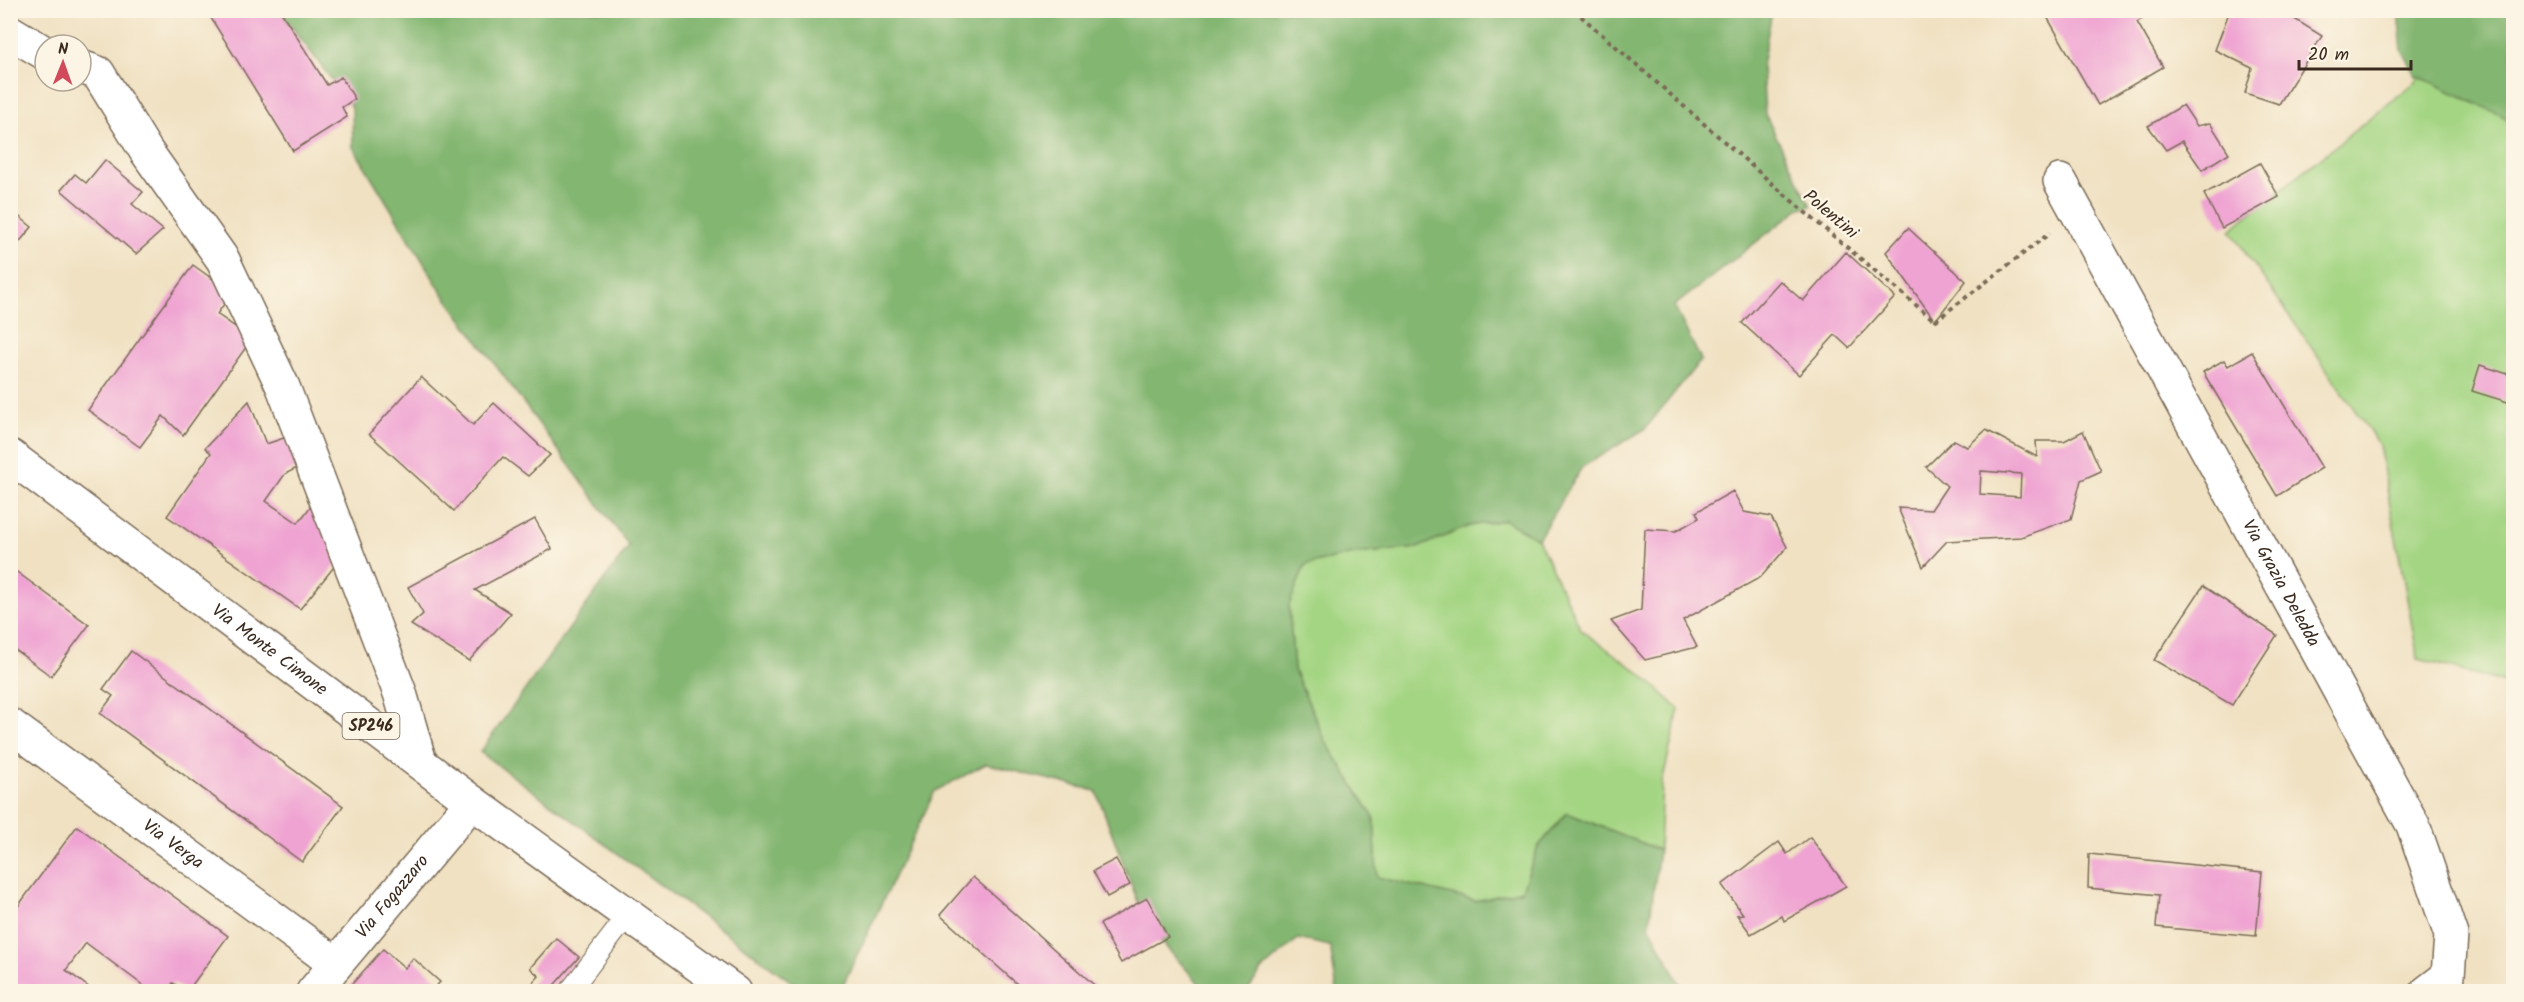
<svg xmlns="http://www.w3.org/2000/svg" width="2524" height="1002" font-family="Kalam,sans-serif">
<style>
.green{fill:#a4d583;stroke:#708050;stroke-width:1.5}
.forest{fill:#83b671;stroke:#5f7048;stroke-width:1.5}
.building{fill:#efa3d2;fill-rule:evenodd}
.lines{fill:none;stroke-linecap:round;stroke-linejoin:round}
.service-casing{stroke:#7a6a57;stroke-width:22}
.minor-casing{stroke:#7a6a57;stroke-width:36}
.primary-casing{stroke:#7a6a57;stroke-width:36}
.path{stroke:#7a6a57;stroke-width:4;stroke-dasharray:4.5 4.5;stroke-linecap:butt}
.service{stroke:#fff;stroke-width:20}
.minor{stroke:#fff;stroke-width:33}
.primary{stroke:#fff;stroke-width:33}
.labels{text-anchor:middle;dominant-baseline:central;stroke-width:5;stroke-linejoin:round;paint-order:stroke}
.shield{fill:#fcf5e5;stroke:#75675a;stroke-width:1.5}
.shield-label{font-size:16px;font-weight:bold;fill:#3b2a1e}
.street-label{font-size:18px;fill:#3b2a1e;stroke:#fcf5e5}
</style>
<rect width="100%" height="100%" fill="#fcf5e5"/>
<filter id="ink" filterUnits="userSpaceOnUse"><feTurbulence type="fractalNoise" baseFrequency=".0167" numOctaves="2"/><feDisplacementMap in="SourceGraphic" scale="12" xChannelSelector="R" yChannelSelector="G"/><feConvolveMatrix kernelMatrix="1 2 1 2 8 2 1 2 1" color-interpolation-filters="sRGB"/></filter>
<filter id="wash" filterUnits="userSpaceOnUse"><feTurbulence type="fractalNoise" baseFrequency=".008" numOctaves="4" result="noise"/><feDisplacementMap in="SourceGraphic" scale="24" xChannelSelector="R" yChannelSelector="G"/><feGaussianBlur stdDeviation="1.35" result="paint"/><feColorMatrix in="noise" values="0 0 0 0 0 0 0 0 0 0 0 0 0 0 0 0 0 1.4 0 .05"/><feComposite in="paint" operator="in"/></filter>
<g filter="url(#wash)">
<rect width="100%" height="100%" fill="#f0e1c2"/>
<g class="green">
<path d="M2416,75L2503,116L2513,126V685L2418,659L2379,445L2230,230L2418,80Z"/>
<path d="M1505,520L1538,539L1581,630L1640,673L1679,709L1662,783L1659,850L1567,813L1538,847L1523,890L1476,901L1377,877L1374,818L1326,742L1294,670L1289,605L1305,565L1354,554L1417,548L1469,526Z"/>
</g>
<g class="forest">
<path d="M280,11H1772L1762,66L1765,114L1811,206L1800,208L1674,306L1701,360L1645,429L1582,467L1538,539L1505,520L1469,526L1417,548L1354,554L1305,565L1289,605L1294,670L1326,742L1374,818L1377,877L1476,901L1522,890L1538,847L1567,813L1659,850L1649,925L1684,991H1337L1330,946L1298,939L1262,970L1247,991H1206L1147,926L1096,791L986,764L935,791L840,991H804L480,752L629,546L441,291L353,147L352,107Z"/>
<path d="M2398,11H2513V126L2503,116L2416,75L2402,50Z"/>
</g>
<g id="blocks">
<g class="building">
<path d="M206,10H280L327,85L341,77L355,99L342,107L347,117L293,151Z"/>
<path d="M2043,10H2156L2137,22L2163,67L2098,105Z"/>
<path d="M2230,10H2280L2322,36L2279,104L2245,93L2252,68L2215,50Z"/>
<path d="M2183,105L2197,126L2210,123L2229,153L2202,170L2182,141L2166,150L2148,126Z"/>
<path d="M105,160L143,192L132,204L163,230L136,254L61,190L75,174L86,183Z"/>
<path d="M2260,163L2279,197L2222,228L2204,194Z"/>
<path d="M10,209L32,227L10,253Z"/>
<path d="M1908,228L1966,281L1935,321L1886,252Z"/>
<path d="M1846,252L1895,297L1849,348L1835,335L1799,375L1742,323L1780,281L1803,301Z"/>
<path d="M193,265L232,293L217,314L252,339L183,435L163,416L140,447L88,410Z"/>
<path d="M2252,352L2322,468L2277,496L2203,372L2224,360L2228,366Z"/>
<path d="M2480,365L2514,376V404L2472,391Z"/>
<path d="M421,377L473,425L494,403L550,455L528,476L503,457L454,511L369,434Z"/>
<path d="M249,401L266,444L287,437L299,467L285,474L266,501L298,523L311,506L338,562L300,609L167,516L211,453L205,448Z"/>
<path d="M1986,430L2037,457L2036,441H2064L2083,431L2101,471L2081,480L2071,519L2021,537L1947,541L1923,567L1898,508L1931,510L1947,486L1926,467L1954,440L1967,447ZM1981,471L2021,474L2020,497L1980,494Z"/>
<path d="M1733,491L1744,512L1771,517L1787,547L1761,577L1683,620L1697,647L1645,660L1611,621L1641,610L1645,529L1676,531L1699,518L1696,512Z"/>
<path d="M535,519L552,549L475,590L511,613L469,661L411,625L423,614L408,587Z"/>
<path d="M10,567L89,625L51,676L10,646Z"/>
<path d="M2203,586L2277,635L2232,705L2154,660Z"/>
<path d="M131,651L343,806L302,862L100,713L113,696L103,689Z"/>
<path d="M77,826L228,936L187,992L173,983L167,992H152L86,943L66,970L95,992H13L10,990V917Z"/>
<path d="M1810,837L1846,886L1784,921L1782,916L1751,934L1737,915L1743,914L1722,885L1779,842L1787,854Z"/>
<path d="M2089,854L2262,872L2256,936L2156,927L2159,895L2088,888Z"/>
<path d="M1116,859L1130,885L1107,897L1093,871Z"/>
<path d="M973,877L1102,992H1026L940,915Z"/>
<path d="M1147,898L1168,937L1121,963L1100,924Z"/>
<path d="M556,938L579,957L548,992H535L530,986L539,976L530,968Z"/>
<path d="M383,949L405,968L413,958L440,982L431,992H345Z"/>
</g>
</g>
</g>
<g filter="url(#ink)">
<use href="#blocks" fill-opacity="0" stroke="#7a6a57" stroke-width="1.5"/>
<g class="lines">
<g class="service-casing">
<path id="service" d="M569,992L628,915"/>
</g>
<g class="minor-casing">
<g id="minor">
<path d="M10,32L45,53"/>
<path d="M81,67L98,73L146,151L223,260L283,387L400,693L420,762"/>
<path id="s1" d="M2060,181L2413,825L2451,935L2448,976L2427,992"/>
<path id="s2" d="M10,725L336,964"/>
<path id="s3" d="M313,992L472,802"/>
</g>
</g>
<g class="primary-casing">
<g id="primary">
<path id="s4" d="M10,456L472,802L735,992"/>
</g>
</g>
<path class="path" d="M1574,10L1800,208L1935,321L2050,233"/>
<use href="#service" class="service"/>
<use href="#minor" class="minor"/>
<use href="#primary" class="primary"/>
</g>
</g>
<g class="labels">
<rect class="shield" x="342.5" y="713" width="57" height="26" rx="4.5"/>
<g class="shield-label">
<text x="371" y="726">SP246</text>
</g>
<g class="street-label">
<text transform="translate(1830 215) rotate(40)">Polentini</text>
<text stroke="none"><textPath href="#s1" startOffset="459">Via Grazia Deledda</textPath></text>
<text stroke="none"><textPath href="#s4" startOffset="324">Via Monte Cimone</textPath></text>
<text stroke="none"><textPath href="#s2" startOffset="202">Via Verga</textPath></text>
<text stroke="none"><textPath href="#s3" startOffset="124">Via Fogazzaro</textPath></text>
</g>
</g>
<rect width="2524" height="1002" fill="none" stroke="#fcf5e5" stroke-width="36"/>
<g transform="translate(63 63) rotate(1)"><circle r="28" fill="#fcf5e5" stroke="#afa495" stroke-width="1.5"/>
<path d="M0-4.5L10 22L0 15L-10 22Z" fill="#d1495b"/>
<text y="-9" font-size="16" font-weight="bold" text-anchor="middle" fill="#3b2a1e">N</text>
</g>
<path d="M2299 60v9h112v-9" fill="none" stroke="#3b2a1e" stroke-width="3"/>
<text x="2308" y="60" font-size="18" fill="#3b2a1e" stroke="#fcf5e5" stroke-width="4.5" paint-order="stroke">20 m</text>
</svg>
